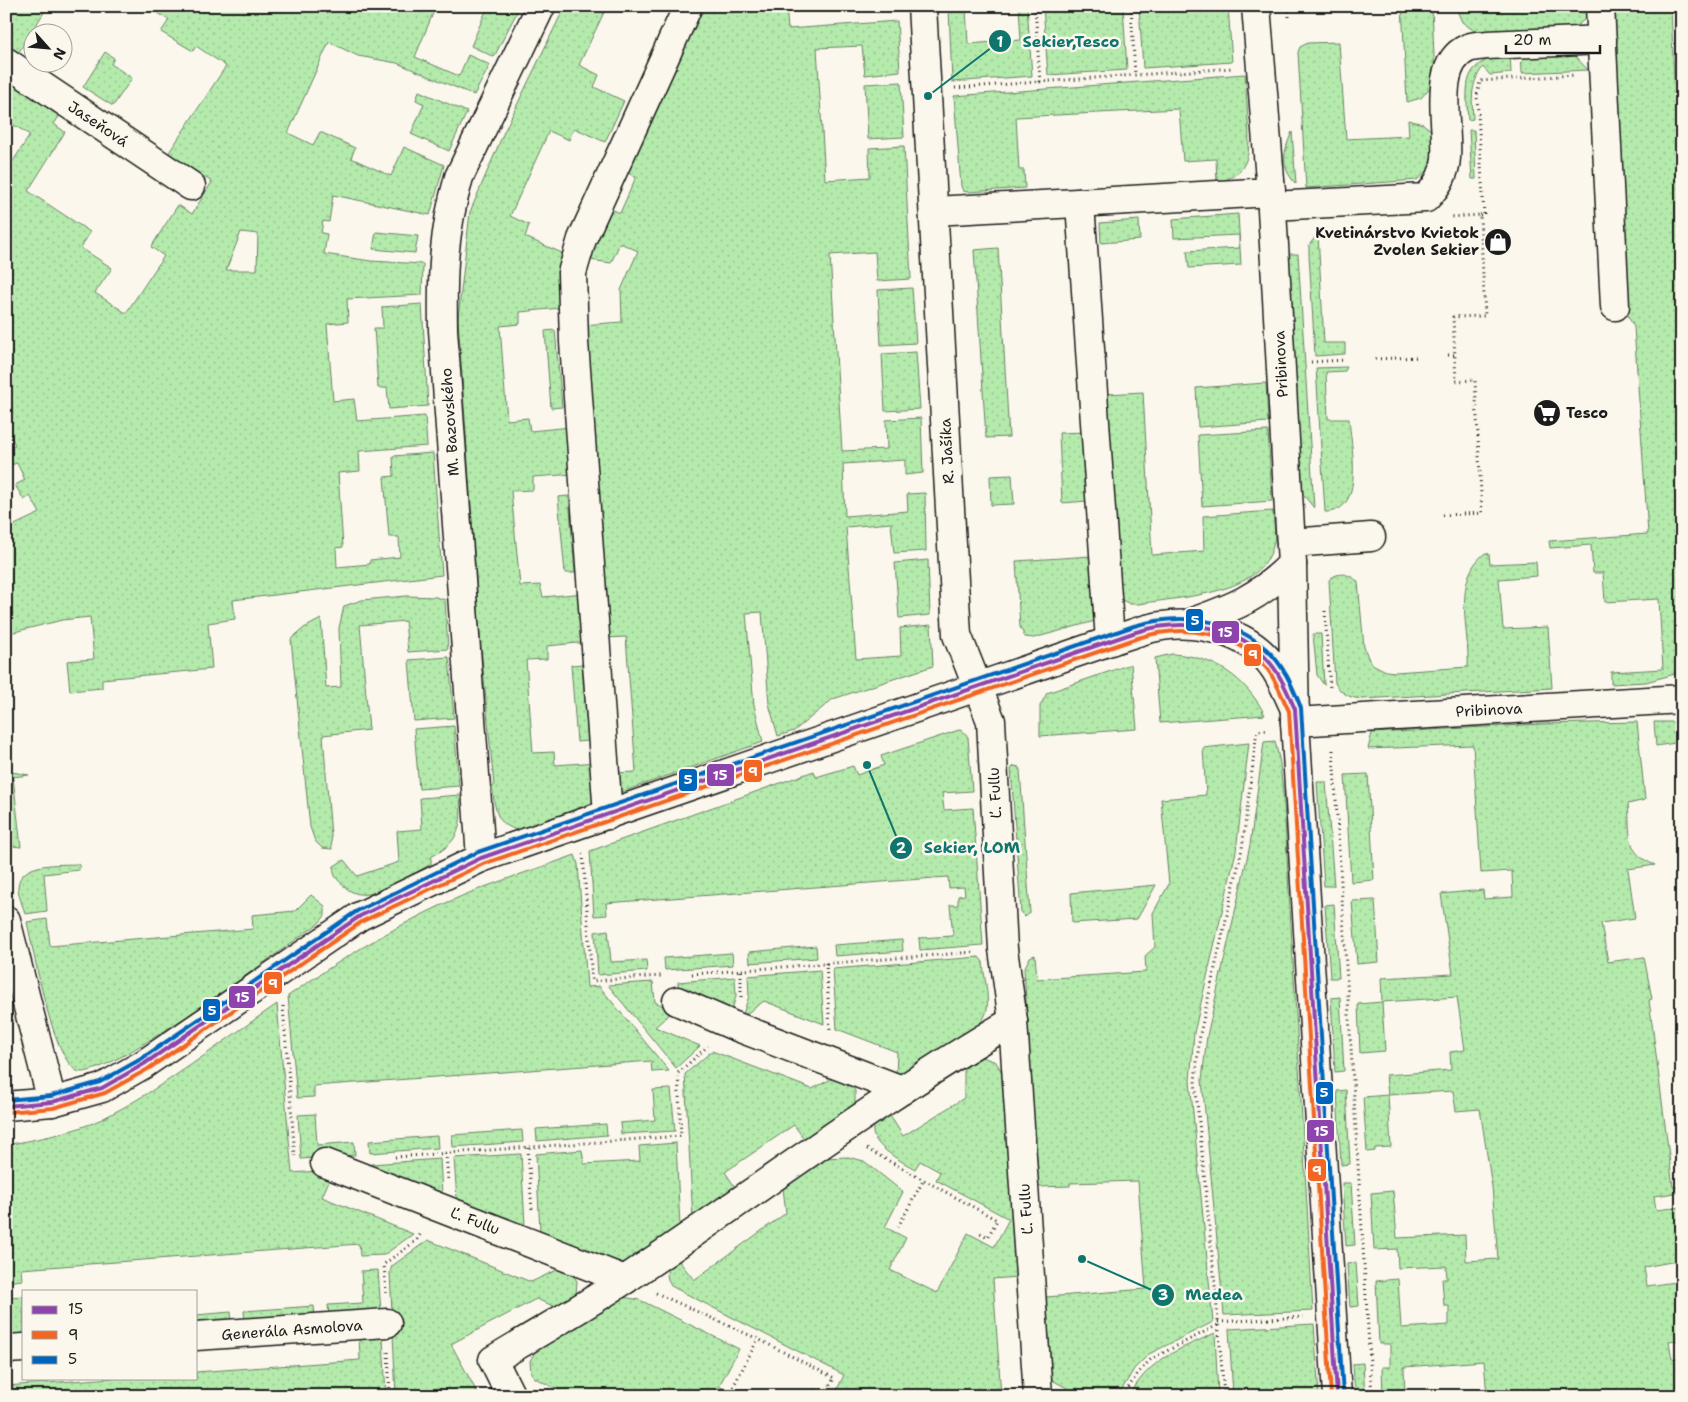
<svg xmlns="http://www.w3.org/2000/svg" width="1688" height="1402" font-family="'Shantell Sans',sans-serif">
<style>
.grass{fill:url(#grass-dots);stroke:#688364;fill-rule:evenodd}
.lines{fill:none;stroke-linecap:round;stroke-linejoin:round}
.minor-casing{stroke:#1c1c1c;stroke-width:31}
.path{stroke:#1c1c1c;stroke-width:3;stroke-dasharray:1 4;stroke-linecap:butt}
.minor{stroke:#fbf7ec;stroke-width:28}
.bus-1-casing{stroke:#fbf7ec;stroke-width:8}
.bus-2-casing{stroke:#fbf7ec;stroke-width:8}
.bus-3-casing{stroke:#fbf7ec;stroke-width:8}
.bus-1{stroke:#8e44ad;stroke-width:4}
.bus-2{stroke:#f26522;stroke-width:4}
.bus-3{stroke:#0065bd;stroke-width:4}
.labels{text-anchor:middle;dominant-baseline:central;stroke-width:5;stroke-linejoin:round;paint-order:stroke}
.street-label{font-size:15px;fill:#1c1c1c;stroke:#fbf7ec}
.poi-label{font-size:15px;font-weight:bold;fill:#1c1c1c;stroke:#fbf7ec;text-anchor:end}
.leader{fill:none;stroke:#0f766e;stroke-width:2}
.callout-dot{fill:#0f766e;stroke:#fbf7ec;stroke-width:2}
.mark-label{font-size:15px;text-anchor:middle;font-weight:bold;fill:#fff}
.callout-label{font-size:16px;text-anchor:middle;font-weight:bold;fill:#0f766e;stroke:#fbf7ec;stroke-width:5;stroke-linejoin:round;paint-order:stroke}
.line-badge{stroke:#fbf7ec;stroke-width:2}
.badge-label{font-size:14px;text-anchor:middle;font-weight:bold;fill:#fff}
</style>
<defs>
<pattern id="grass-dots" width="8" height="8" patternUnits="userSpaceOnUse" patternTransform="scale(1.25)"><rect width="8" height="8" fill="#b4eaac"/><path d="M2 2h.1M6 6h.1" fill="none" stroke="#9ac893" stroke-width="1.8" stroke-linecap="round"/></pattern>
</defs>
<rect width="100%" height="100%" fill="#fbf7ec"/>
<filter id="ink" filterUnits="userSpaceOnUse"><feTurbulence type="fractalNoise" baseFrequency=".02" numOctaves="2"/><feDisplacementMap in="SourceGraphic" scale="10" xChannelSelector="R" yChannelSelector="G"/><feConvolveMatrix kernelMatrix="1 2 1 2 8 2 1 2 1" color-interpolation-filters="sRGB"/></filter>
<g filter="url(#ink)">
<g class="grass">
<path d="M16,6H48L17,55C0,42 6,22 16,6Z"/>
<path d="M147,6H436L415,57L459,76L468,55L490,65L474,95L397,63L358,56L329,42L288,133L313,145L320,132L355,148L351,158L391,176L404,147L444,165L430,215L333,195L329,222L323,221L321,233L327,234L324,254L371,261L423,264L422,295L347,299L348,322L327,324L333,401L354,399L357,421L425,416L427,446L359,451L360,471L338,473L343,547L336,548L337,567L370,564V560L400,557L399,537H389L384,477L394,476L393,456L433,453L442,575L233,600L235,619L208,623L212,669L102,679V688L70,691L67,661L94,659L90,617L62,620L6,634V529L40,513L30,496L24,500L15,485L25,480L17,463L11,465L6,449L15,445L9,431H6V172L30,135L6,120V78L62,112L54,124L65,132L28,191L90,232L81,248L112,268L95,293L126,313L164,256L151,247L178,205L192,214L212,182L168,154L226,66L196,46L193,51L161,32L169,20ZM241,232L258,234L257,270H226Z"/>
<path d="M488,6H520L494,57L471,46Z"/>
<path d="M565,6H607L579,65L599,75L594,87L624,101L605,142L574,128L569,140L549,131L510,216L529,225L525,237L562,253L560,308L520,312V324L500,326L507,420L528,418L530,431L571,427L575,474L533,477V490L511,491L520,586L540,585L543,597L584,593L588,642L547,646V659L526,660L533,753L554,752L555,765L598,762L601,799L520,831C494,824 496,810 492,787L494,786L480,636L458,318L470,212L504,132Z"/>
<path d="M697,6H786L788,29L897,21L900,71L865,75L862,46L817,48L825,180L870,177L869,148L904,146L911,279L877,281L875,252L830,255L842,451L887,449L886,420L921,418L923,473L905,475V460L843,464L845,516L908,511L907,494L925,493L926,551L894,553L891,523L846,527L856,659L901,656L900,628L931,625L933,666L833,699L794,731L778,736L769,704L762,612L746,613L754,705L763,742L616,794L615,773L636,772L626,637L605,638L582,325L622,322L621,290L638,251L620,243L611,263L583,259L605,206L620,213L636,177L621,170Z"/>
<path d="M1019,6H1027L1032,76L952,82L949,9L966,8L968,44L1021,40Z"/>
<path d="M1043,6H1123L1127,70L1048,75Z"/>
<path d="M1139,6H1228L1232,62L1143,68Z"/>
<path d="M1402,6H1432L1435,82L1421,98L1407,102Z"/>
<path d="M1455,6H1591L1584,20L1571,30L1477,33L1462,22Z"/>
<path d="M1613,6H1671L1682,279V672L1646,682L1611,684V672L1663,669L1659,599L1605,602L1603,573H1593L1591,545L1550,548L1549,541L1648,534L1634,327L1628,316Z"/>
<path d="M1339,42L1346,139L1409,136L1408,120L1423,124L1439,136L1431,168L1417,180L1306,188L1298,52L1300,47L1308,43Z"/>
<path d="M32,48V62L55,63L47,75L24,60Z"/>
<path d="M1521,51L1572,53L1588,70L1522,73Z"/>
<path d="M105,52L114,58L111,64L132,78L113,106L83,87Z"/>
<path d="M1510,52L1511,73L1490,75L1483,67C1470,84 1472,99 1473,119L1468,120C1465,75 1465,64 1510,52Z"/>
<path d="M1245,74C1246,89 1247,105 1248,121C1250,151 1252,173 1217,183L1216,159L1183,161L1179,109L1016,117L1019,170H1024L1025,188L969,192L963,191L961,186L954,96Z"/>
<path d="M901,82L904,137L868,139L865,84Z"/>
<path d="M419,91L467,112L449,151L411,134L424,104L416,100Z"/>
<path d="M1469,130H1474L1476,179H1472Z"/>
<path d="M1292,132L1296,184C1280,167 1283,152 1292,132Z"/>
<path d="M1238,214L1241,265L1189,268L1187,251L1239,248V235L1174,238L1173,219Z"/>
<path d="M1139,220L1140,240L1101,243L1100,223Z"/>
<path d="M376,232L418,236L415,253L373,249Z"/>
<path d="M1318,234L1324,343H1345V354L1315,356L1309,254V245Z"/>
<path d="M998,248L1009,437L986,438L974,250Z"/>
<path d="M1288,254H1298L1314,508L1301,492Z"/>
<path d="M912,288L916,343L881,345L878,290Z"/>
<path d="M422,304L428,406L389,409L387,388H378L374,328H383L382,307Z"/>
<path d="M555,330L562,407L551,408L545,331Z"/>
<path d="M916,352L920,409L885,411L882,354Z"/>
<path d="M1347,367L1345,371L1326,372L1328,419H1349C1351,445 1366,513 1325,512L1316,368Z"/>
<path d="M1266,383L1268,422L1198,427L1196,388Z"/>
<path d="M1143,392L1152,555L1204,551L1203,516L1273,511C1273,520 1276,532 1274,542C1264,596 1182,596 1139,604H1130L1122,600L1119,588L1107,394Z"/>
<path d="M1268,431L1272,501L1202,506L1198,435Z"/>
<path d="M1084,432L1087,501L1062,503L1059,433Z"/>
<path d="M1012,475L1014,504L991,505L990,476Z"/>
<path d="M569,496L575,573H565L558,497Z"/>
<path d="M1485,553L1489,554L1490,564L1536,562L1537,576L1499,579L1503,629L1548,627L1552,688L1362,699C1350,698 1341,694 1335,683L1329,580C1338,571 1349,573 1358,582L1364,647L1369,660L1374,665L1386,671L1395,672L1468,667C1470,631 1451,580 1485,553Z"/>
<path d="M1091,556L1095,621L1034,638L1025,637L1020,627L1016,561Z"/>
<path d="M928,560L930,615L899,618L895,563Z"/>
<path d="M407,596L436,597L445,600L448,649L408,652L405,621L360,625L369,730L323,735L332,849L322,848L315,841L310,827L291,639L304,628L321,619L326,688L341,687L339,628L344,606L362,600Z"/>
<path d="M1313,634H1321L1324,685L1317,675Z"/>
<path d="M1172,654C1214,656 1246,678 1265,715L1160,723L1155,658Z"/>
<path d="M449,657L454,718L414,721L409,660Z"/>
<path d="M582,664L588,741L577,742L571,665Z"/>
<path d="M1131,664L1137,729L1040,736V706L1047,693Z"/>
<path d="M1637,722L1645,800L1628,804C1631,833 1624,853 1655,865L1628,869L1635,918L1601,923L1608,962L1644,957L1652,999L1649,1000L1673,1187L1682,1186V1192L1654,1196L1656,1210L1682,1207V1260L1644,1267L1647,1286L1682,1281V1340L1669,1342L1672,1359L1682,1357V1396H1487L1484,1361L1404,1367L1405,1396H1383L1382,1367H1390V1344H1379L1376,1281L1398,1279L1401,1328L1449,1325V1306H1444L1442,1279H1447L1446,1266L1398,1268L1397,1249L1374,1250L1371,1193L1393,1191L1397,1238L1465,1235L1466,1261L1498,1259L1492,1187L1480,1109L1456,1111L1453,1091L1388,1095L1391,1147L1375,1148V1151L1367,1152L1363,1097L1388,1095L1386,1075L1451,1070L1450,1052L1465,1050L1457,997L1382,1002L1385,1051L1360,1053L1358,1004L1382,1002L1381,978L1453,974L1441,894L1483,890L1484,899L1513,897L1512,871L1481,873L1473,745L1368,749L1372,733L1542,724Z"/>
<path d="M1654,722H1682V742L1656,746Z"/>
<path d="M454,726L459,786L419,789L414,729Z"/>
<path d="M959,730L963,731L968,737L972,791L942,793L944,810L973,808L983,945L920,950L919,938L953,936L950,905H958V896L965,895L964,887L949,888L948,877L606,903L607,915L594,916L590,851L814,771L816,777L853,766L857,775L884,765L881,756Z"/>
<path d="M1275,741L1280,763L1284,804L1313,1311L1224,1315L1202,1080L1207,1036L1250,845L1264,742Z"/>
<path d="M1249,743L1236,851L1194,1033L1190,1081L1213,1322L1149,1354L1134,1369L1118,1396H1082L1052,1380L1046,1297L1146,1289L1138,1181L1070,1183V1186L1038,1187L1024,969L1030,957L1035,955L1037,979L1146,972L1145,956L1155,947L1153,913L1169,884L1161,799L1206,795L1203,748Z"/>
<path d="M1014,766L1019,767L1020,770L1030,913L1025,917L1021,913L1011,769Z"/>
<path d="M6,771L29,775L13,777L21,847L13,846L9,843L6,830Z"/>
<path d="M1368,774L1374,880L1351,882L1345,775Z"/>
<path d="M1317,782H1326L1334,886H1324Z"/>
<path d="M460,795C462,826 461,841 431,857V864C408,876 367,910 344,886C338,880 332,876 334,866L344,860L357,876L399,862L397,831L422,829L420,798Z"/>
<path d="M575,855L578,864L587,987L599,986L669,1071L652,1072L651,1061L314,1086V1097L297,1098L288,996C338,961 390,929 446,903C487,884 532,871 575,855Z"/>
<path d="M78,864L80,867L79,870L44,874L47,911L25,914C23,906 18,895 18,887C19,861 61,865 78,864Z"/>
<path d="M1156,885L1137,919L1072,923L1071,893Z"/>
<path d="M311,895L325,906V916L318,924C287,945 102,1085 77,1071C52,1057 34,953 27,922L47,919L50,946L253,929L252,915L295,911Z"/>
<path d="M1375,900L1379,962L1357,964L1352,901Z"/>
<path d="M1334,904L1339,978H1330L1325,905Z"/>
<path d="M608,930L611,962L646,960L647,971L598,975L595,932Z"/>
<path d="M902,940L903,951L835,956L834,945Z"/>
<path d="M816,946L817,958L750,963L749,952Z"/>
<path d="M732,953L733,965L665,970L664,958Z"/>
<path d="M979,957L983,962C984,977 989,994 987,1009C984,1035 918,1067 896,1076L897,1052L837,1029L833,969Z"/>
<path d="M820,970L824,1024L764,1001L742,1017L749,996L748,976Z"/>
<path d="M735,977L736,996L731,1013L678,992V982Z"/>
<path d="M653,982L655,1002L673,1011L655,1027L700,1046L676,1068L608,985Z"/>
<path d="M1340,997L1344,1071L1335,1072L1331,998Z"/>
<path d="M277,1004L292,1173L319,1171L331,1176L322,1197L413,1234L384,1255L360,1256L359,1244L21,1269L22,1280L6,1282V1145C38,1139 72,1133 102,1119C164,1088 220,1043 277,1004Z"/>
<path d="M712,1051L812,1089L837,1076L851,1084L855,1091V1107L807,1143L794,1125L725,1172L737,1190L693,1220L685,1074Z"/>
<path d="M979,1056L996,1062L1003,1074L1017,1277L993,1279L1001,1396H834L844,1375L671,1286C664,1274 667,1266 676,1257L694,1280L786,1213L783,1188L786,1180L823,1158L848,1157L864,1161L903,1192L885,1227L906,1238L890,1270L937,1293L968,1233L994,1247L1009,1219L936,1180L940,1172L920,1161L915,1169C904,1163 861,1141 876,1123C879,1119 885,1116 889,1114L903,1136L964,1098V1063Z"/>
<path d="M671,1089L675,1131L621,1134L620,1123L655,1120L653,1090Z"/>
<path d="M1346,1090L1350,1164L1341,1165L1337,1091Z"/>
<path d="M315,1114L317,1145L354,1142L355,1155L301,1159L298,1115Z"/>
<path d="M606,1124L607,1135L537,1141L536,1129Z"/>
<path d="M522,1130L523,1142L453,1147L452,1135Z"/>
<path d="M437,1136L438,1148L370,1153L369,1141Z"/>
<path d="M676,1143L680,1228L627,1263H618L540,1231L536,1154L582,1150L584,1164L640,1161L639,1146Z"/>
<path d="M521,1154L525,1225L457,1200L454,1158Z"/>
<path d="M440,1159L442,1194L371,1168V1164Z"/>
<path d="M1342,1183H1351L1355,1245L1346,1246Z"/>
<path d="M428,1240L531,1282L559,1269L573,1275L577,1281L576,1296L561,1309L536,1299L451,1344L479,1396H396L390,1272L392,1266Z"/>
<path d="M1356,1263L1359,1306L1350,1307L1347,1264Z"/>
<path d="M378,1270L381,1312L329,1316L328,1305L363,1303L361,1271Z"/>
<path d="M23,1296L24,1339L12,1340L10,1297Z"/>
<path d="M623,1297L640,1300L739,1349L719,1386L738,1396H570L535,1378L531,1373L530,1361L536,1350Z"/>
<path d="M314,1306L315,1317L245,1322L244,1311Z"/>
<path d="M231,1312L232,1323L196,1326V1315Z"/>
<path d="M1314,1324L1319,1396H1233L1229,1329Z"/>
<path d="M1215,1333L1218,1396H1129C1151,1357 1177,1351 1215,1333Z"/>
<path d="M380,1334L383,1338L386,1396H6V1386L112,1378H196V1372L360,1360L359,1335Z"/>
<path d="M1363,1363L1365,1396H1355L1353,1364Z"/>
</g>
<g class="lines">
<g class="minor-casing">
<g id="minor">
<path d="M922,6L957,635L991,721L1003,949L1013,1021L1038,1396"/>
<path d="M1256,6L1271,192L1292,564L1295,722L1337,1396"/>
<path d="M1600,6L1615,306"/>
<path d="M6,62L191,186"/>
<path d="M1080,203L1110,641"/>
<path d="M1272,206L1426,198C1437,187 1445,174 1446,158C1449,126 1431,64 1468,48C1473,46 1481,46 1487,45L1602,40"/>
<path d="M934,211L1271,192"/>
<path d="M1291,543L1371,537"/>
<path d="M1187,624C1232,608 1258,599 1292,564"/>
<path d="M1295,722L1682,699"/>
<path d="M608,815L574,342L572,273L582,239L688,6"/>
<path d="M481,858L443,330C442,272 443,234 459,177L541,6"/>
<path d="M6,920L52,1102"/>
<path d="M677,1001L732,1025L902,1090"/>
<path d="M6,1106L52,1102L102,1088L144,1064L360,916L481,858L1110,641C1127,636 1145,628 1162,626C1200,620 1249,633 1272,665C1282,678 1288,695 1295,709"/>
<path d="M325,1163L625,1280"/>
<path d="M196,1336L387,1323"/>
<path d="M6,1349L24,1348"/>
<path d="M511,1396L493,1360C537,1333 583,1308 626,1279C755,1193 879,1099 1013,1021"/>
</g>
</g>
<g class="path">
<path d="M1035,6L1040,82"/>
<path d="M1131,6L1135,75"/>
<path d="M1289,6V18"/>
<path d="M955,88L1233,68"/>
<path d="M1480,215H1484L1477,96L1480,81L1575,75"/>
<path d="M1448,355H1455"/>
<path d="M1375,359L1419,357"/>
<path d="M1311,362L1345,360"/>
<path d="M1443,515L1482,513L1475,380L1456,381L1453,317L1485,316L1480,215L1450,217"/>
<path d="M1325,611L1330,690"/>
<path d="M1333,750L1372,1396"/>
<path d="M583,854L592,981L661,976"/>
<path d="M826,963L830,1030"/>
<path d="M692,974L975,952"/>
<path d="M741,997V970"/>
<path d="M283,1006L295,1156"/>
<path d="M528,1148L532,1212"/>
<path d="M867,1149L997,1220L988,1237L978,1232"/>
<path d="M446,1153L448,1180"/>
<path d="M395,1157L681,1136L678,1073L708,1046"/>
<path d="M898,1227L923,1181"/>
<path d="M386,1293L384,1264L417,1240L421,1233"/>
<path d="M656,1293L758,1339L834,1378L824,1396L813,1390"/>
<path d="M1218,1322L1303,1317"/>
<path d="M388,1352L390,1396"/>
<path d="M733,1387L758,1339"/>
<path d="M1123,1396L1138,1373L1151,1359L1218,1325"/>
<path d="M1224,1396L1216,1296L1195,1081L1200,1034L1242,849L1257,731L1266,730"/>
</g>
<use href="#minor" class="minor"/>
<g class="bus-1-casing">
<path id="bus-1" d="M6,1106L52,1102L102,1088L144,1064L360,916L481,858L1136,632C1183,618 1239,624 1271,664C1282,677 1288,694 1295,709L1337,1396"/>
</g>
<g class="bus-2-casing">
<path id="bus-2" d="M7,1112L53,1108L105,1093L148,1069L363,921L483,864L1138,638C1183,624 1237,630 1268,670C1277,682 1282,697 1289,711L1331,1396"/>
</g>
<g class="bus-3-casing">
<path id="bus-3" d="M6,1100L51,1096L100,1082L141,1059L357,911L478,852L1134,626C1178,613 1230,617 1266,649C1283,664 1293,687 1301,708L1343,1396"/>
</g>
<use href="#bus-1" class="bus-1"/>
<use href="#bus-2" class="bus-2"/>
<use href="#bus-3" class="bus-3"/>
</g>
</g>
<defs>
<g id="shop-disc" transform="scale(1.4375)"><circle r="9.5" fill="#1c1c1c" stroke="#fbf7ec"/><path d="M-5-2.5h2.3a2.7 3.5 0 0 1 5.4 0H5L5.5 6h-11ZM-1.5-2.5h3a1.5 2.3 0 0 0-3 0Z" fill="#fff"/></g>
<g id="supermarket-disc" transform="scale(1.4375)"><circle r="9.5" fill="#1c1c1c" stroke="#fbf7ec"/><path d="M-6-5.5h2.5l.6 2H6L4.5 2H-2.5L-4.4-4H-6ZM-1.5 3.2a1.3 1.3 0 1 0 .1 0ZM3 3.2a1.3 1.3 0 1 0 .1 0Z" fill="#fff"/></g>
</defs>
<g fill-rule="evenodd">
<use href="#shop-disc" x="1498" y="242"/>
<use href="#supermarket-disc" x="1547" y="413"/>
</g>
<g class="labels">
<g class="street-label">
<text transform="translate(98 124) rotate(34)">Jaseňová</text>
<text transform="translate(1281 364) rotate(-93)">Pribinova</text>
<text transform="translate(450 422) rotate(-94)">M. Bazovského</text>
<text transform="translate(947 451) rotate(-93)">R. Jašíka</text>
<text transform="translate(1489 710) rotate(-3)">Pribinova</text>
<text transform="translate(995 793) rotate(-93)">Ľ. Fullu</text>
<text transform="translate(1026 1209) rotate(-94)">Ľ. Fullu</text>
<text transform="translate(475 1221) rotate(21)">Ľ. Fullu</text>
<text transform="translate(292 1330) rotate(-4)">Generála Asmolova</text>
</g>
<g class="poi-label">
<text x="1479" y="233">Kvetinárstvo Kvietok<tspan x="1479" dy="17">Zvolen Sekier</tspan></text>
<text x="1566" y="413" text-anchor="start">Tesco</text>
</g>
</g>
<path class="leader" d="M928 96L1000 41M867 765L901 848M1082 1259L1163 1295"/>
<g class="callout-dot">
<circle cx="928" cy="96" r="5"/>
<circle cx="867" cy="765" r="5"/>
<circle cx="1082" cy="1259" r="5"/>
<circle cx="1000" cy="41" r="12"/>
<circle cx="901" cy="848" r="12"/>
<circle cx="1163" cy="1295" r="12"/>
</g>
<g class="mark-label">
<text x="1000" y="47">1</text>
<text x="901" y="853">2</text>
<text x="1163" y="1300">3</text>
</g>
<g class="callout-label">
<text x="1071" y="47">Sekier,Tesco</text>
<text x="972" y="853">Sekier, LOM</text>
<text x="1214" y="1300">Medea</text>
</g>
<g class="line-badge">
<rect x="1185" y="608" width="19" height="24" rx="5" fill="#0065bd"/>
<rect x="1211" y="620" width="29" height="24" rx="5" fill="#8e44ad"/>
<rect x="1243" y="643" width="19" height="24" rx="5" fill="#f26522"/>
<rect x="743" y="759" width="20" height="24" rx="5" fill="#f26522"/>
<rect x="706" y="763" width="29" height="24" rx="5" fill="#8e44ad"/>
<rect x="678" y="768" width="20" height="24" rx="5" fill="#0065bd"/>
<rect x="263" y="971" width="20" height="24" rx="5" fill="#f26522"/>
<rect x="228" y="985" width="28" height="24" rx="5" fill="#8e44ad"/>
<rect x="202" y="998" width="19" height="24" rx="5" fill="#0065bd"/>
<rect x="1315" y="1081" width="19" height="24" rx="5" fill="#0065bd"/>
<rect x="1306" y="1119" width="29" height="24" rx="5" fill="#8e44ad"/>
<rect x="1307" y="1158" width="20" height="24" rx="5" fill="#f26522"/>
</g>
<g class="badge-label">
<text x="1195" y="625">5</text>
<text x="1225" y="637">15</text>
<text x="1253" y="659">9</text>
<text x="753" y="776">9</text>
<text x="720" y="780">15</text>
<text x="688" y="784">5</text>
<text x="273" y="988">9</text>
<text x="242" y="1002">15</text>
<text x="212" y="1015">5</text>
<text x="1324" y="1097">5</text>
<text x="1321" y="1136">15</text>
<text x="1317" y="1175">9</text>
</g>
<rect width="1688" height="1402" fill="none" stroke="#fbf7ec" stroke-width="25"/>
<rect x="12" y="12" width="1663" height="1377" fill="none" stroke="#1c1c1c" stroke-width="2" filter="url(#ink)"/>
<rect x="22" y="1290" width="175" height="90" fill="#fbf7ec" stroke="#a29f99"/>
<rect x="32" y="1306" width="25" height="8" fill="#8e44ad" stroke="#a29f99"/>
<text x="68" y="1314" font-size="15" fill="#1c1c1c">15</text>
<rect x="32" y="1331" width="25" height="8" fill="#f26522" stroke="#a29f99"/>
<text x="68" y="1340" font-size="15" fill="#1c1c1c">9</text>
<rect x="32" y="1356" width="25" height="8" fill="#0065bd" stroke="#a29f99"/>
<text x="68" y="1364" font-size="15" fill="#1c1c1c">5</text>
<g transform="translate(48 48) rotate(117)"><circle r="24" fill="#fbf7ec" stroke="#a29f99"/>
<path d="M0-4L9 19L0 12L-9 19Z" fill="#1c1c1c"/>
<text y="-8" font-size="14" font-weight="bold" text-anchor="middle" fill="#1c1c1c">N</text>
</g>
<path d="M1506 45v8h94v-8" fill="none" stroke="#1c1c1c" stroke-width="2.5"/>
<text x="1513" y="45" font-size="15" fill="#1c1c1c" stroke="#fbf7ec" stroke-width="4" paint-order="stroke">20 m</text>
</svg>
